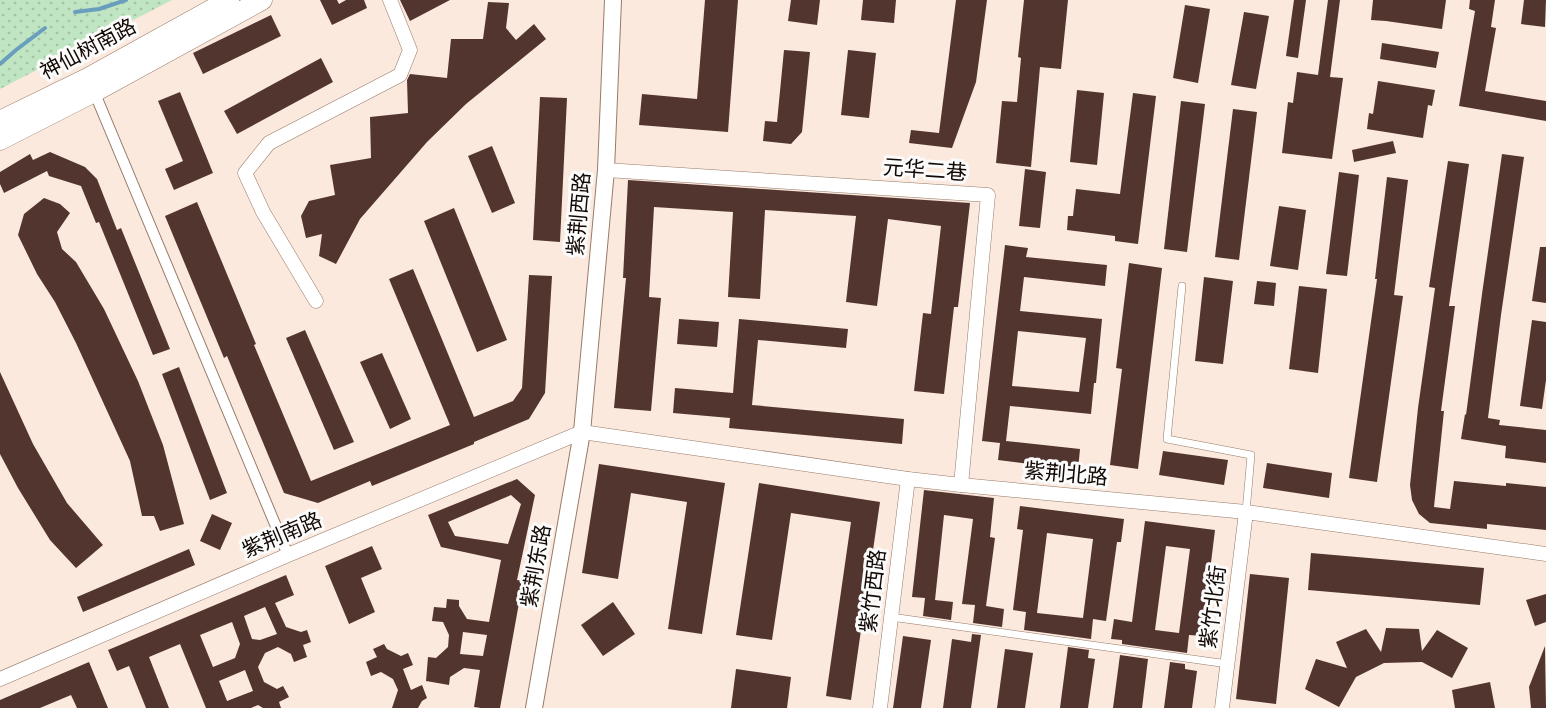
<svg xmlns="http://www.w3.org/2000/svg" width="1546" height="708" font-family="'Roboto Serif','Noto Sans SC',serif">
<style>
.park{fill:url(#park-dots)}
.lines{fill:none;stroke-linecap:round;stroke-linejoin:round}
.stream{stroke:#699ebe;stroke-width:4}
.building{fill:#52352e;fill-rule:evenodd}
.service-casing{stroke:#977b68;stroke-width:8}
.pedestrian-casing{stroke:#977b68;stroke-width:12}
.minor-casing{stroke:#977b68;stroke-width:15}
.tertiary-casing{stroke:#977b68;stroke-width:18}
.secondary-casing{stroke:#977b68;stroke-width:21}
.service{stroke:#fff;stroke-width:7}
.pedestrian{stroke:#fff;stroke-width:10}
.minor{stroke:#fff;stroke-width:14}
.tertiary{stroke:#fff;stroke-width:16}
.secondary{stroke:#fff;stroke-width:20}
.labels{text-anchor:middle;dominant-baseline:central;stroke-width:6;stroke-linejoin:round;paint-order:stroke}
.street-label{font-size:21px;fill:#130904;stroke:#fbfbfb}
</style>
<defs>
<pattern id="park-dots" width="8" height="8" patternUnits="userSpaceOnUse" patternTransform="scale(1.5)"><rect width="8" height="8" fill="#c0e5c2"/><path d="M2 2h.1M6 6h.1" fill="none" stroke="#a4c3a5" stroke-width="1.8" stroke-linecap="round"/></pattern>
</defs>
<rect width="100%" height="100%" fill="#fce9dd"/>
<path class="park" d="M0,0H172L0,89Z"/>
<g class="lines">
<g class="stream">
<path d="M75,12L99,9L126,0"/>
<path d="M0,64L16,50L45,28"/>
</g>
</g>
<g class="building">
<path d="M320,0H337L339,4L346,0H364L367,8L332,25Z"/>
<path d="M400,0H450L410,21Z"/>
<path d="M705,0H738L728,132L639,125L642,94L697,99Z"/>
<path d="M791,0H820L817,25L788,21Z"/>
<path d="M863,0H896L894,23L861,20Z"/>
<path d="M956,0H987L976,82L952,148L909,143L911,130L939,133Z"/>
<path d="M1024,0H1068L1061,69L1040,67L1031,167L996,163L1002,101L1017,102L1021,58L1018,57Z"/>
<path d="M1294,0H1306L1298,58L1286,56Z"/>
<path d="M1328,0H1340L1330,77L1343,78L1332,159L1282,153L1288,102L1293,103L1297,72L1318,75Z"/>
<path d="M1373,0H1446L1442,29L1386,21L1371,20Z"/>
<path d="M1470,0H1495L1491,27L1496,28L1485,91L1546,101V121L1459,106L1475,11L1469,9Z"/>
<path d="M1524,0H1546L1545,27L1521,24Z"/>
<path d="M488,2L509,3L506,28L516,40L534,24L546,39L466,104L427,142L360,219L336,264L319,256L322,234L306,238L301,216L309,201L335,195L330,165L371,158L370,117L408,113L407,80L410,74L447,78L451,39H483Z"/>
<path d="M1185,5L1210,9L1198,83L1173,78Z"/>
<path d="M1244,12L1269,16L1256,89L1231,85Z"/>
<path d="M271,15L281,36L203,74L193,53Z"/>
<path d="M1382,43L1439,52L1436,68L1380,59Z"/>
<path d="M784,50L810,52L802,132L791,144L763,141L765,121L777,122Z"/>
<path d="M848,50L876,53L869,118L841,115Z"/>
<path d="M321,58L333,82L237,134L224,111Z"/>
<path d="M1378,81L1435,90L1432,106L1428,105L1423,138L1367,129L1369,113L1373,114Z"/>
<path d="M1077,90L1104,93L1097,165L1070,162Z"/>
<path d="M180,92L213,173L174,190L165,169L183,161L158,101Z"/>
<path d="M1133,93L1156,96L1138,244L1115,241V236L1067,230L1068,216H1073L1076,189L1120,194Z"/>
<path d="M540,97L567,98L560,242L533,240Z"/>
<path d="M1181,101L1205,104L1187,252L1164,249Z"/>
<path d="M1233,109L1257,112L1239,260L1215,257Z"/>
<path d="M1393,141L1396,153L1354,162L1352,150Z"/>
<path d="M492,146L515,203L492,213L468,156Z"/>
<path d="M50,152L85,167L97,179L117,230L121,228L170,349L153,355L99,222L96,223L81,186L49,176L47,171L4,193L0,184V172L30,154L33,160Z"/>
<path d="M1502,154L1524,157L1501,315L1488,418L1500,420L1499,425L1546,430V463L1505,458L1506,446L1461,439L1465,414L1466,415L1482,294Z"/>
<path d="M1448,161L1469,164L1449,306H1455L1441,411H1444L1434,507L1450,509L1454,481L1506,486V483L1546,487V530L1487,524V529L1430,523L1419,514L1412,500L1410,485L1418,408L1435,288L1429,287Z"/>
<path d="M1025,169L1046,172L1040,228L1019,226Z"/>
<path d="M1339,172L1359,175L1347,276L1326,274Z"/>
<path d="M1387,177L1408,180L1394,295L1403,296L1377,482L1349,478L1377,279H1375Z"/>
<path d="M628,180L970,203L958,307H954L944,394L914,391L923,313L931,314L941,226L888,219L877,306L846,302L856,216L765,210L760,299L728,297L733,212L654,207L649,297L661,298L651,411L614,408L626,278H623Z"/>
<path d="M44,198L60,204L70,213L57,232L62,249L76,262L104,309L138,381L163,445L184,524L160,531L154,516H142L130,461L76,343L55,302L37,274L18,235L24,214Z"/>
<path d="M197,202L256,344L254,345L311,481L450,425L389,279L413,269L474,417L513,401L522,388L529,275L552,276L545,393L529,419L474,442V444L372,486L370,481L318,503L284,493L227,356L224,358L165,216Z"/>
<path d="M1279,206L1306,210L1298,270L1270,266Z"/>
<path d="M454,208L507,340L477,352L424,221Z"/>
<path d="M1005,245L1028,248L1026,257L1107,265L1105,286L1024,277L1020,311L1102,319L1096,383H1094L1091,414L1010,406L1006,441L1080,449L1078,470L998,460L1000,443L982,441ZM1018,331L1086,338L1079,392L1012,386Z"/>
<path d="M1540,247H1546V303L1532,301Z"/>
<path d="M1129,263L1162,268L1138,469L1110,465L1122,369L1116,368Z"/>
<path d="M1204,277L1233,281L1223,364L1195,361Z"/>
<path d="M1257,281L1276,283L1274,306L1254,304Z"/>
<path d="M1299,286L1327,289L1318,373L1289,369Z"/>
<path d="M679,319L719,322L717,347L677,344Z"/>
<path d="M739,319L848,329L846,348L758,340L752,405L904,419L902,444L729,428L730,418L673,413L675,388L733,393Z"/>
<path d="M1532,320L1546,322V380L1542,409L1520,406Z"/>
<path d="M305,330L354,442L334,450L286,338Z"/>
<path d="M382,353L411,419L390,429L360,362Z"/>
<path d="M179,367L227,493L210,500L162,374Z"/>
<path d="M0,372L33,444L67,503L103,545L76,568L50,540L18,488L0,454Z"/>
<path d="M1163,451L1228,460L1224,485L1159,475Z"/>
<path d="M1267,463L1332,473L1329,498L1263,488Z"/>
<path d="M599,464L725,483L702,634L668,629L687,502L631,493L618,579L582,573Z"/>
<path d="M517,479L535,495L517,580L523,581L500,708H481L474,707L480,670L464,668L450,677L449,685L426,681L428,657L436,658L448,647L449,635L443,622L432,621L434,607L446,608L447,599L459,600V606L467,619L489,622L501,560L441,547L428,515ZM511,495L521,504L508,544L455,536L448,522ZM463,632L487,635L483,656L460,654Z"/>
<path d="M759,483L880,502L864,612H859L856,629L861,630L851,700L826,696L851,522L791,513L772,640L736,635Z"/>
<path d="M924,490L994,498L990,537L995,538L986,606L1004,609L1002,627L973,623L975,605L962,604L973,519L944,515L935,600L953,602L951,620L923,616L925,598L912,597Z"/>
<path d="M1020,506L1124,519L1121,542H1117L1106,621L1093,619L1091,639L1024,630L1026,612L1013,610L1023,530L1017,529ZM1047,533L1093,539L1083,618L1037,613Z"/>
<path d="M212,514L232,523L220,550L200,541Z"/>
<path d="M1145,521L1215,530L1202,636L1189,635L1187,653L1122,644V640L1111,639L1114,619L1132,622ZM1166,546L1190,549L1179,633L1155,630Z"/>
<path d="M372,546L382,569L361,578L375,612L349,624L325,566Z"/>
<path d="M189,549L195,565L83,612L77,597Z"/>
<path d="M1311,553L1484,568L1480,605L1308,590Z"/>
<path d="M1250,574L1289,578L1276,704L1236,699Z"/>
<path d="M286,575L294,595L275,603L286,627L301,632L307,630L311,642L303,645L307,657L294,662L291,654L278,647L265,653L258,667L264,682L277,689L283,686L289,697L279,702L281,708H263L258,705L251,708H206L180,644L149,657L169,708H146L129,666L117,671L108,650ZM265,607L277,634L260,640L252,639L244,616ZM232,622L240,644L235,658L213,667L200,635ZM245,670L253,691L227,701L219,681Z"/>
<path d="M1546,594V622L1535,626L1526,600Z"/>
<path d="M613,602L635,634L603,656L581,625Z"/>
<path d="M1386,628L1419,629L1422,651L1437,630L1468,648L1452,678L1422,662L1384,663L1356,677L1339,707L1305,689L1316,659L1347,668L1336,642L1366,629L1381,652Z"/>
<path d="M972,634L981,635L971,708H943L952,639L971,642Z"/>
<path d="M903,636L931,640L921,708H893Z"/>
<path d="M384,644L387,649L401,656L408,653L413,665L403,669L411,690L422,685L427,698L422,701L418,708H392L398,690L393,679L381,672L371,676L366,662L377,657L373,649Z"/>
<path d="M1545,646L1546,708H1531L1529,687Z"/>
<path d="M1068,647L1089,650L1088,658L1095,659L1088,708H1060Z"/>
<path d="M1005,649L1033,653L1025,708H997Z"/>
<path d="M1120,655L1148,659L1142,708H1113Z"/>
<path d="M89,662L108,708H77L71,695L40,708H0V700Z"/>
<path d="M1170,662L1185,664V669L1197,671L1192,708H1164Z"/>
<path d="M736,669L791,677L787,708H731Z"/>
<path d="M1490,682L1495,708H1455L1452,690Z"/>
</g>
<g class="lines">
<g class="service-casing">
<g id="service">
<path d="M1182,286L1167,439L1251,455L1246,512"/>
<path d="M891,617L1228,664"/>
</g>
</g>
<g class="pedestrian-casing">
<path id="pedestrian" d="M93,89L288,555"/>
</g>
<g class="minor-casing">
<g id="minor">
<path d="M606,170L988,195L961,485"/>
<path d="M316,301L263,212L245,173L269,143L400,75L410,50L390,0"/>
<path d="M0,679L288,555L582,432L908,479L961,485L1246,512L1546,554"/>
<path d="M880,708L908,479"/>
<path d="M1222,708L1246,512"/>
</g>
</g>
<g class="tertiary-casing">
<path id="tertiary" d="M534,708L582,432L606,170L613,0"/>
</g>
<g class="secondary-casing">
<g id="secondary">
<path d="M0,121L88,78L229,0"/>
<path d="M0,140L94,92L262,0"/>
</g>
</g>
<use href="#service" class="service"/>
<use href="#pedestrian" class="pedestrian"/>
<use href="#minor" class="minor"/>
<use href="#tertiary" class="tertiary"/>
<use href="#secondary" class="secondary"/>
</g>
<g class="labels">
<g class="street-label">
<text transform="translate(88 49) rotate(-28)">神仙树南路</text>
<text transform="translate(925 170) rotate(4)">元华二巷</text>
<text transform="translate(579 214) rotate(-85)">紫荆西路</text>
<text transform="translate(1066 474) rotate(5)">紫荆北路</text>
<text transform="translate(282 535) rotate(-23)">紫荆南路</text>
<text transform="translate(536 566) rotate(-80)">紫荆东路</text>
<text transform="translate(873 591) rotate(-83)">紫竹西路</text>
<text transform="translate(1213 607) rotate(-83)">紫竹北街</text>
</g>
</g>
</svg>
